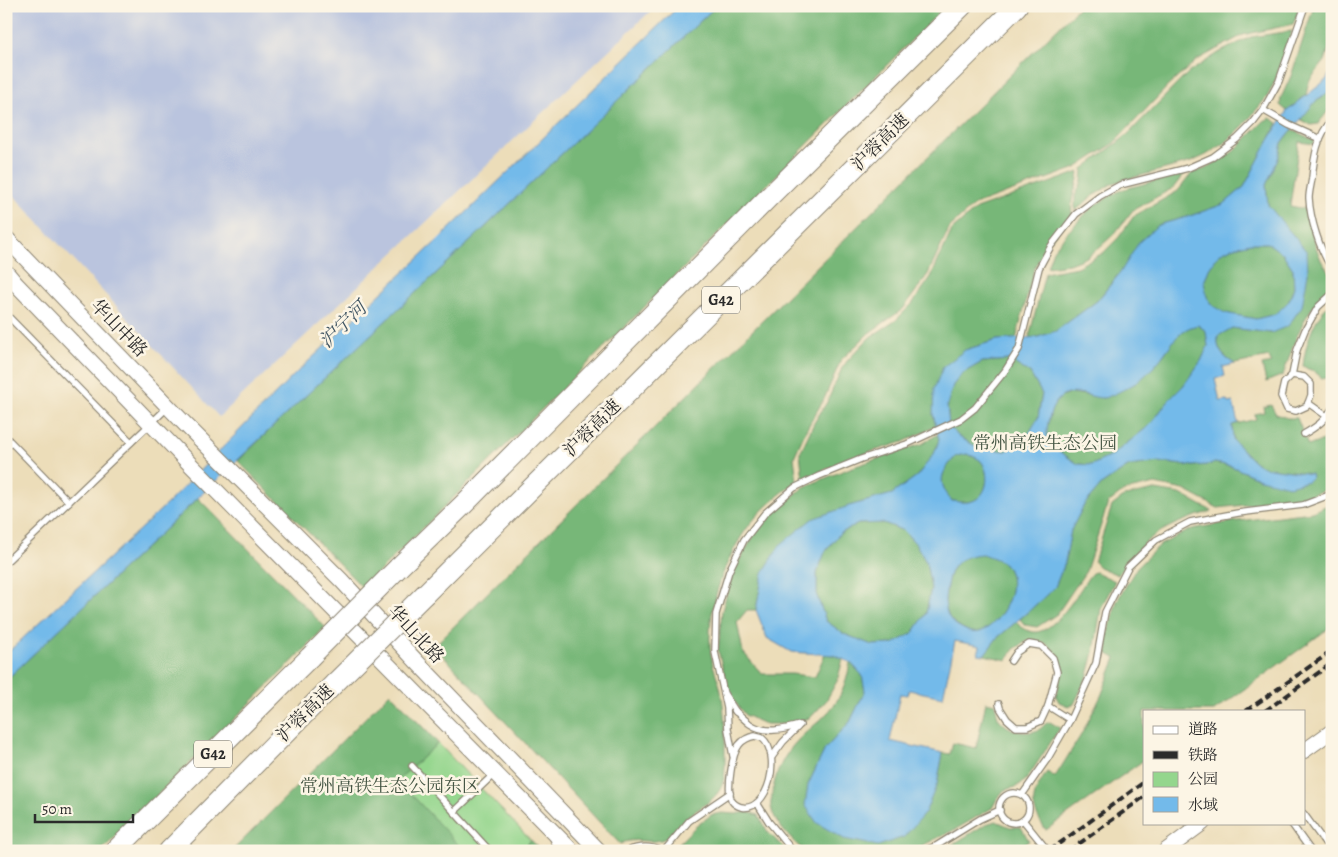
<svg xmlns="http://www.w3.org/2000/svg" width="1338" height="857" font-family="Alegreya,'Noto Serif SC',serif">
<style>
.industrial{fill:#bac4de}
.green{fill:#94d68d;stroke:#60805c}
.forest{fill:#77b778;stroke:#517152}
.water{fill:#73baea;stroke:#4f728a;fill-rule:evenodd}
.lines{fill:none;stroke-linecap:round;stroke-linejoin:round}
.service-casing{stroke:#8c8472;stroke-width:8}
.tertiary-casing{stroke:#8c8472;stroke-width:16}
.secondary-casing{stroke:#8c8472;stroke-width:17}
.motorway-casing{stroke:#8c8472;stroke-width:22}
.service{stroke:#fff;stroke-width:5.5}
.tertiary{stroke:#fff;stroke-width:14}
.secondary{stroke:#fff;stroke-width:15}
.motorway{stroke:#fff;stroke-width:20}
.rail{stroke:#2b2b2b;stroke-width:4;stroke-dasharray:8 4;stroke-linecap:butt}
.motorway-bridge-casing{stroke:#8c8472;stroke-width:22;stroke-linecap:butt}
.motorway-bridge{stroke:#fff;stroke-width:20}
.labels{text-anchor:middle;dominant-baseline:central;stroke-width:5;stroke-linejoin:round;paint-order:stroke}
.shield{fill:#fcf5e5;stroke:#6a6863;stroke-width:1}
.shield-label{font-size:16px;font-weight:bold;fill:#2b2b2b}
.street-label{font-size:18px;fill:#2b2b2b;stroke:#fcf5e5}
.park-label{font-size:18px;fill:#455644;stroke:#fcf5e5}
.water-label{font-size:19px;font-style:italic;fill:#415664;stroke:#fcf5e5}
</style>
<rect width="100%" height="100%" fill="#fcf5e5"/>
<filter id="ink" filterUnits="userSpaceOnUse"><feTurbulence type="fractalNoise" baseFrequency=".02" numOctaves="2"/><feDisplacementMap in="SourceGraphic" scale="10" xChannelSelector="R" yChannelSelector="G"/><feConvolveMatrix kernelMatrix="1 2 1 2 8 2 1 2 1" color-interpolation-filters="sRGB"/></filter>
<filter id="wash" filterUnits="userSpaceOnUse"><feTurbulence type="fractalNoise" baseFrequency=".0096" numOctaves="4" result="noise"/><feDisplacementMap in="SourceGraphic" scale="20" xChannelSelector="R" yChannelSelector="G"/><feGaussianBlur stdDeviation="1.12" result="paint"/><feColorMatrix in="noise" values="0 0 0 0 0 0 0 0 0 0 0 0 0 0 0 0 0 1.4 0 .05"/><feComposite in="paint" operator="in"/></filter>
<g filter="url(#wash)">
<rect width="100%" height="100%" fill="#ecddb9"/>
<path class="industrial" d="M6,6H656L219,417L18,200L6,185Z"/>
<path class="green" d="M390,693L541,851H232Z"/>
<g class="forest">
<path d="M716,6H946L363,588L238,461L281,419L478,234Z"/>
<path d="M1080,6H1301L1293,24L1243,35L1197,60L1168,86L1113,144L1076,168L974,205L950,227L928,274L903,309L869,333L841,360L824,399L806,430L794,457L797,482C777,495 758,512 745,531C723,563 705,615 711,654C712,665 717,676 720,687C725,709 725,732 725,755C725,768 726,784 716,795C709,804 692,812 683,820C678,826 671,836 664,839C650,845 634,836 620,844L434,646Z"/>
<path d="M1314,6H1332L1330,45L1325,61L1309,81L1306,95L1287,111L1280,105L1281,98L1291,76Z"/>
<path d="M1292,31L1275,81L1267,97L1243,126L1225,143L1206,155L1191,162L1113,183L1090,198L1075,211V196L1082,181L1083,169L1126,136L1188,73L1220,52L1251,37Z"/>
<path d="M1332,90V106L1318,124L1311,125L1300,119L1315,102Z"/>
<path d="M1270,118L1278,123L1244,187L1224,204L1187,217L1158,225L1097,301L1056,331L1038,337L1029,338L1045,273L1077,267L1103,253L1119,237L1134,216L1178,191L1192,173L1205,169L1233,152L1264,121Z"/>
<path d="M1292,130L1314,140L1315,144L1299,142L1290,206L1306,209C1310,227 1314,243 1321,260C1324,266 1332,274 1332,280C1332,292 1316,302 1310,311C1297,331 1291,353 1283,375L1266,382L1262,365L1271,363L1269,357L1235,364C1223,357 1217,350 1217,336L1232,328L1271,333L1308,273L1268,205L1266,185L1278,159L1282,143Z"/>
<path d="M1079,172C1078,189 1069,195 1072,215L1047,244L1034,269L1016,339L997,340L965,350L933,414L936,426L903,442L857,456L803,479L800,453L814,423L827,402L842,368L848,360L870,337L895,321L912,304L931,277L952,230L976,209L1063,178Z"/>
<path d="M1185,173L1173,188L1133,210L1115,233L1102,245L1087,257L1069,264L1047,267L1053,250L1068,232L1093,206L1121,190Z"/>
<path d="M1250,243H1268L1283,254L1293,269L1294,287L1289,301L1276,314L1256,319L1224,313L1213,306L1207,297L1204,282L1209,269L1219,254L1231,248Z"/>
<path d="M1332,303V379L1322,378L1314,371L1308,369L1303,366C1305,346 1314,314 1332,303Z"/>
<path d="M1198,325L1206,331L1208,346L1201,361L1183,386L1168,401L1150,425L1111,456L1092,465L1078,464L1060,452L1047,439L1046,430L1053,405L1061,397L1072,393L1104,398L1136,383L1163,356L1175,338L1188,327Z"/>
<path d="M1009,360L1030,373L1042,394L1038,418L1025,440L1006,451L979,448L959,437L949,426L947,405L953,385L963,373L982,362Z"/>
<path d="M1271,405L1276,414L1287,418H1297L1308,446L1332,437V488L1297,499L1218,508L1184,490L1155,484L1124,491L1108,503L1086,571L1057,614L1037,627L1025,625L1020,619L1055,587L1065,562L1071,530L1084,505L1102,484L1129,466L1158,462L1193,466L1206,465L1214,463L1231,466L1260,479L1311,474L1263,467L1253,461L1233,440L1232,425L1256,419L1255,414L1264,412L1263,407Z"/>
<path d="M938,434L939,440L934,454L917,476L892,494L849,506L763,573L756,610H747L737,622L743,652L762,674H792L815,677L825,654L833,655L843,659L837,681L826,701L810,718L788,724H765L745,715L730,696L718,650L722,611L733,571L756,532L777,509L804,487L850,468L922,444Z"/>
<path d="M967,454C972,456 978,458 981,461C992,475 987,500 968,502C963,503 956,501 952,501C936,481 941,473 956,456Z"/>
<path d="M1155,490L1180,494L1212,511C1192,517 1172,524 1155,535C1141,544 1127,562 1118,575L1099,567L1094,562L1112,506L1125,496Z"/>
<path d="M198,498L326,628L101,851H6V680Z"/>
<path d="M1332,503V626L1214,711H1144V760L1046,830C1029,805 1030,798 1047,772L1055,777L1081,735L1101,696L1116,658L1108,654L1107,636L1117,601L1137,567L1160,545L1192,529L1230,522L1312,512Z"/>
<path d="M884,523L904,531L916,544L926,562L931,588L926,614L913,633L893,644L872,645L844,634L826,621L817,596V573L825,552L839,534L858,524Z"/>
<path d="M982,553C991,557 1003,560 1008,568C1020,589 1001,624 980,632C973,634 965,630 959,626C948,620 946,612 945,601C945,596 946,591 947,586C950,563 961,556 982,553Z"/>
<path d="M1096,572L1115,581L1101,608L1094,652L1088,675L1074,704L1068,706L1059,702L1056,696L1062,671L1059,655L1045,643L1029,640L1014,649L1007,660L984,655L997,638L1016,622C1021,627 1029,633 1037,632C1057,629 1078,593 1088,578L1092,573Z"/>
<path d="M850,662L862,675L865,691L850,722L825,749L808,785L937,784L943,753L950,754L953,743L976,748L986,702L995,704C996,708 997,716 999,719C1008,731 1027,736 1040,729C1044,726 1045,723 1050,722L1060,728L1026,780L1016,787L1004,790L997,799L992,808L956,829L915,849L911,851H805C793,842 773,822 771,806C770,803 772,798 772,795C775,773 783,756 798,740C812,726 828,716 838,699C845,687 848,675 850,662Z"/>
<path d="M390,693L438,743L398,780L464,851H232Z"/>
<path d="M747,812L758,815L768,832L787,851H676L675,847L694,828L711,815L722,813L736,814Z"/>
<path d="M996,821L1010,827H1021L1029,841L1014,851H942L986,824Z"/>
<path d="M531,840L541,851H520Z"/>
</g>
<g class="water">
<path d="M679,6H716L478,234L281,419L6,680V654L168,503L296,373L437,241Z"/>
<path d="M1332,70V90L1315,102L1287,136L1282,143L1278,159L1266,185L1268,205L1307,252L1308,273L1302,306L1288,326L1271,333L1232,328L1218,336C1216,350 1223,357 1235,364L1223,367L1225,376L1215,379L1220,401L1227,400L1228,403L1233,402L1238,423L1232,425L1233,440L1253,461L1263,467L1311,474L1312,477L1308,481L1289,486L1260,479L1231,466L1215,463L1206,465L1193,466L1158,462L1129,466L1102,484L1084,505L1071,530L1065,562L1055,587L1030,610L997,638L984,655L978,654L980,646L955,641L943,697L909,690L908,695L900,694L890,741L943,753L937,784L925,813L904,837L878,846L844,839L817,823L805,805L808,785L825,749L850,722L865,691L862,675L850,662L833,655L791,652L767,638L756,610L763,573L780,545L812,519L849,506L892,494L917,476L934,454L939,440L933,414L934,389L943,367L965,350L997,340L1038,337L1056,331L1097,301L1120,273L1139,242L1158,225L1187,217L1224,204L1244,187L1269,140L1287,111L1326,80ZM1250,243H1268L1283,254L1293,269L1294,287L1289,301L1276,314L1256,319L1225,313L1213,306L1207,297L1204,282L1209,269L1219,254L1231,248ZM1198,325L1206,331L1208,346L1201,361L1183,386L1168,401L1150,425L1111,456L1092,465L1078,464L1060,452L1047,439C1046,422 1052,395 1072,393C1082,392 1093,398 1103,398C1108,398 1129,387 1134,384C1142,380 1159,362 1164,354C1175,340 1179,329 1198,325ZM1009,360L1030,373L1042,394L1038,418L1025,440L1006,451L979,448L959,437L949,426L947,405L953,385L963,373L982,362ZM967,454C972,456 978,458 981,461C992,475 987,500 968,502C963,503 956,501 952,501C936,481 941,473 956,456ZM884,523L904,531L916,544L926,562L931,588L926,614L913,633L893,644L872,645L844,634L826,621L817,596V573L825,552L839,534L858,524ZM982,554C991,557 1003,560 1008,568C1020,589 1001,624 980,632C972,634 965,630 958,626C948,620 946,612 945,601C945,596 946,591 947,586C950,563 961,556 982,554Z"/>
</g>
</g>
<g filter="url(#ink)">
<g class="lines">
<g class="service-casing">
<g id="service">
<path d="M1263,110L1289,125L1320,139"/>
<path d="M1332,120C1317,136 1314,157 1312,178C1311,185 1309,192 1309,198C1310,219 1320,251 1332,268"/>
<path d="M6,314L131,442"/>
<path d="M1292,375L1304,377L1311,384V395L1307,406L1296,411L1287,409L1281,396L1284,383L1292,375L1297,350L1305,330L1318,307L1332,294"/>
<path d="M1308,403L1328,417"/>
<path d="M1304,434C1316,427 1325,421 1332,409"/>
<path d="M6,437L69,502"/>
<path d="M6,562L167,408"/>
<path d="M725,695L736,712"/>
<path d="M999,704L1000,708L1007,719L1016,727H1027L1041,721L1048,706L1057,672L1053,658L1041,646L1029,644L1017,652L1011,661"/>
<path d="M1048,706L1070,720"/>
<path d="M735,711C740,715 745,720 750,724C765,734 783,730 800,725"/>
<path d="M755,736C757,737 760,737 762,738C782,754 769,813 741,807C738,806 734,804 732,801C726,791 732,754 739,745C743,740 748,737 755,736Z"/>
<path d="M733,756L728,729L727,708L715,652L716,614L729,571L744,540L765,513L794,488L819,476L861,459L907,444L961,419L975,408L1005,371L1019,349L1039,268L1051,246L1076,214L1100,196L1120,185L1188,168L1213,157L1237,139L1253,123L1263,110L1279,81L1305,6"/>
<path d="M772,757L783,742L798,727"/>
<path d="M412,766L490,851"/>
<circle cx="1014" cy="808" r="15"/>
<path d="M1022,795L1048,758L1070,720L1096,663L1105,612L1128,567L1156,540L1190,522L1238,513L1303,505L1332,494"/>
<path d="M757,803L769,822L793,851"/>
<path d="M454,812L494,774"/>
<path d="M1304,814L1331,851"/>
<path d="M1023,820L1048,851"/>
<path d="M1291,823L1311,851"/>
<path d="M553,838L558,851"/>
<path d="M628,851C641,845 651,847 664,851"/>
<path d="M664,851L689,821L730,793"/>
<path d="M923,851L936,846L980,819L1000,810"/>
</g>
</g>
<g class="tertiary-casing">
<g id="tertiary">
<path d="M1304,751L1332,731"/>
<path d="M1165,851L1203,823"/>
</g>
</g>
<g class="secondary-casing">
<g id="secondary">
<path d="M6,238L185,424L342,581L416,661L599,851"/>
<path d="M6,272L16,284L185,459L572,851"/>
</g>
</g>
<g class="motorway-casing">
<g id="motorway">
<path d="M398,568L464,504L771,195L962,6"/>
<path d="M425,594L1017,6"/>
<path d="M115,851L310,657"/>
<path d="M169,851L335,683"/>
</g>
</g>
<use href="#service" class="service"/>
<use href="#tertiary" class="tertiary"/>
<use href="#secondary" class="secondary"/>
<use href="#motorway" class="motorway"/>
<g class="rail">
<path d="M1246,711L1332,651"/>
<path d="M1265,711L1332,663"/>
<path d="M1049,851L1144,782"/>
<path d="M1069,851L1144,797"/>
</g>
<g class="motorway-bridge-casing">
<g id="motorway-bridge">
<path d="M310,657L398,568"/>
<path d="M335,683L425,594"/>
</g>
</g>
<use href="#motorway-bridge" class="motorway-bridge"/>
</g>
</g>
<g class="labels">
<g class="shield">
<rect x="702" y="286.5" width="38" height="27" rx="4"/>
<rect x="194" y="740.5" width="38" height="27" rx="4"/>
</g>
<g class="shield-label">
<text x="721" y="300">G42</text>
<text x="213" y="754">G42</text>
</g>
<g class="street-label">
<text transform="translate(880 142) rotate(-45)">沪蓉高速</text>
<text transform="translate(119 328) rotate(46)">华山中路</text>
<text transform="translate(592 428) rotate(-45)">沪蓉高速</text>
<text transform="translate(416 634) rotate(47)">华山北路</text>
<text transform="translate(305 713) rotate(-45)">沪蓉高速</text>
</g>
<g class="park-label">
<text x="1045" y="443">常州高铁生态公园</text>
<text x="390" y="786">常州高铁生态公园东区</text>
</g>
<g class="water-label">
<text transform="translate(343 325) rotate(-44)">沪宁河</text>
</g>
</g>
<rect width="1338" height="857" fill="none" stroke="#fcf5e5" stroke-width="25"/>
<rect x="1143" y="710" width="162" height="115" fill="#fcf5e5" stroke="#a8a49b"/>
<rect x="1153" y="726" width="25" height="8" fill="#ffffff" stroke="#a8a49b"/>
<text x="1188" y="734" font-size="15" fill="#2b2b2b">道路</text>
<rect x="1153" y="751" width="25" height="8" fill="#2b2b2b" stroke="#a8a49b"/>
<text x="1188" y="760" font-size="15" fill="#2b2b2b">铁路</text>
<rect x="1153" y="772" width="25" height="15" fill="#94d68d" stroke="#a8a49b"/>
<text x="1188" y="784" font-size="15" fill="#2b2b2b">公园</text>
<rect x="1153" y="797" width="25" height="15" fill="#73baea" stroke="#a8a49b"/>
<text x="1188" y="810" font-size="15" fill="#2b2b2b">水域</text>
<path d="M35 814v8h98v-8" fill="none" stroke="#2b2b2b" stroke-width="2.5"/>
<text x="42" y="814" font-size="15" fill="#2b2b2b" stroke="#fcf5e5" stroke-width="4" paint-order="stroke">50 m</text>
</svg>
